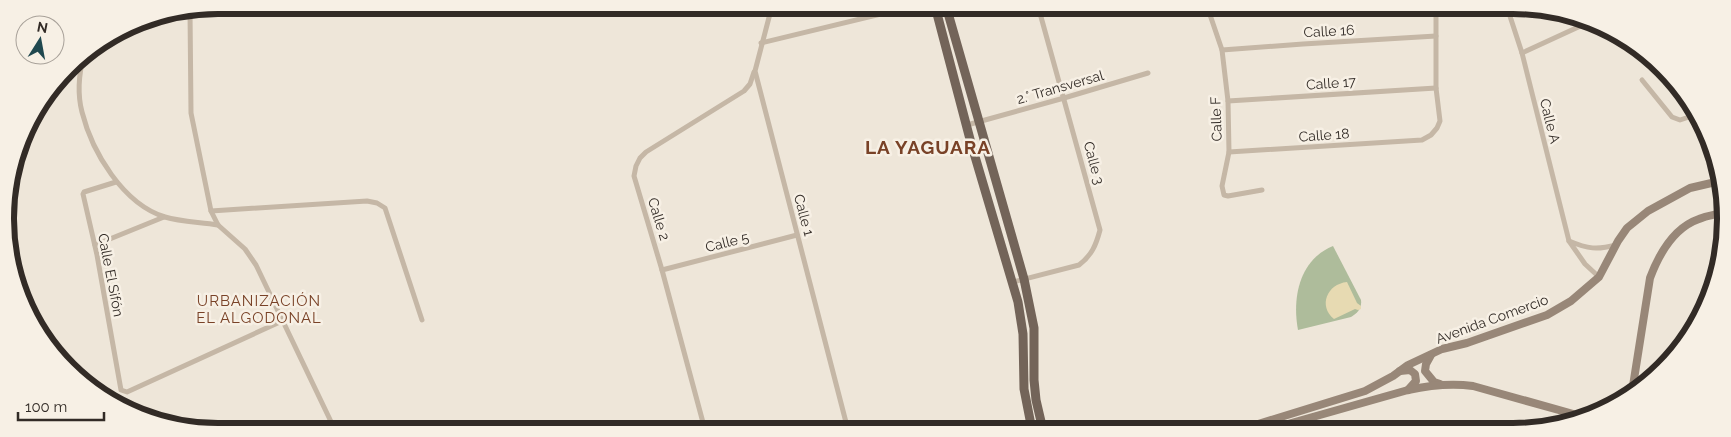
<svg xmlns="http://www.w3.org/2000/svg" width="1731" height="437" font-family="Raleway,sans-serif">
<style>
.green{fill:#aebc9b}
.sand{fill:#e7dab2}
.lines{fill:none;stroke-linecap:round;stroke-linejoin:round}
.minor{stroke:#c5b7a6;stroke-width:5}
.secondary{stroke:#988778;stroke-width:8}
.primary{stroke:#736459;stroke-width:9}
.labels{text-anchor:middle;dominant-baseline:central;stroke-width:5;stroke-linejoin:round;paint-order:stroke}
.street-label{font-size:14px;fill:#322b26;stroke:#f7f0e5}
.neighbourhood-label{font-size:15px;letter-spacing:1px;fill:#794227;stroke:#f7f0e5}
.district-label{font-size:19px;font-weight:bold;letter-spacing:1px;fill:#794227;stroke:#f7f0e5}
.rim{fill:none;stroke:#322b26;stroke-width:6}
</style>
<rect width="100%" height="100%" fill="#eee6d9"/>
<path class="green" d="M1333,246L1361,300C1362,308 1358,313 1351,317L1298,330C1292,298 1299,260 1333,246Z"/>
<path class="sand" d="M1347,282L1357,303L1361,306V309L1358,310L1355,309L1334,319C1318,306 1327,284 1347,282Z"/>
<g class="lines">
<g class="minor">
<path d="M772,6L755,71L848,430"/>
<path d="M1207,6L1222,50L1228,101L1229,152L1222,186L1224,195L1228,196L1262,190"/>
<path d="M1507,7L1522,53L1569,241L1585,264L1599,277"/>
<path d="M190,11L191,113L211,211L218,225L245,249L256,265L335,430"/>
<path d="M761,43L914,6"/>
<path d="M1222,50L1303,44L1436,36"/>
<path d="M1522,53L1587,23"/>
<path d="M84,54C79,73 77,93 82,112C92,152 123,204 165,217C181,222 201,222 218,225"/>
<path d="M1642,80L1672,117L1680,120L1695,115"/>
<path d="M1228,101L1436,88"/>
<path d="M967,125L1064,98L1148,73"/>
<path d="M1229,152L1422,140L1431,135L1437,128L1440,121L1436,88V7"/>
<path d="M116,182L84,192L83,194L97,255L121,390L127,392L282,321"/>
<path d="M211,211L367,201L377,203L385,208L422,320"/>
<path d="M1569,241C1588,249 1597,250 1616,245"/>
<path d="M95,245L164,217"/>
<path d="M662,270L797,235"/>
<path d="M1013,282L1079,265C1092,255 1096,245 1100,230L1038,6"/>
<path d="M430,424L432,430"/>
<path d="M705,430L662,270L634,176L636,166L640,158L646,152L744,91L750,84L754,72"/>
</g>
<g class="secondary">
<path d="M1431,355L1426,364L1425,371L1434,382L1440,384"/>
<path d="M1400,371L1410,370L1415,374L1416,381L1408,390"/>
<path d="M1632,392L1650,278C1659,254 1673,228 1699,219C1706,216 1714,215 1722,213"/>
<path d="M1239,430L1365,391L1393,376L1408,365L1442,349L1467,343L1547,315L1571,301L1599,277L1618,241L1627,228L1648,211L1690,188L1720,181"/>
<path d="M1267,430L1408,390C1431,385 1450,383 1473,386L1584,417"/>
</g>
<g class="primary">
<path d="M935,6L971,143L1018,302L1023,334L1024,389L1032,430"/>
<path d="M946,6L1024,279L1034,328V380L1036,400L1043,430"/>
</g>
</g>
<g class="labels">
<g class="street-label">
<text transform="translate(1329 31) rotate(-3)">Calle 16</text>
<text transform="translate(1331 83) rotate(-4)">Calle 17</text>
<text transform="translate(1060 87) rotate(-16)">2.° Transversal</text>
<text transform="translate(1216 119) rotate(-92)">Calle F</text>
<text transform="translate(1550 121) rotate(76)">Calle A</text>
<text transform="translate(1324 135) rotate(-4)">Calle 18</text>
<text transform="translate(1094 163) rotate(75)">Calle 3</text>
<text transform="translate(804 215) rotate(75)">Calle 1</text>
<text transform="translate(659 219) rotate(73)">Calle 2</text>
<text transform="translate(727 242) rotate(-14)">Calle 5</text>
<text transform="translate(111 275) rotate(79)">Calle El Sifón</text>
<text transform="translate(1492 319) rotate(-20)">Avenida Comercio</text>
</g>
<g class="neighbourhood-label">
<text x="259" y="301">URBANIZACIÓN<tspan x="259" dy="17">EL ALGODONAL</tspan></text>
</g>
<g class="district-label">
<text x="928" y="147">LA YAGUARA</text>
</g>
</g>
<path d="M0 0H1731V437H0ZM218 14H1513A204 204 0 0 1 1717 218V219A204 204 0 0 1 1513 423H218A204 204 0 0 1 14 219V218A204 204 0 0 1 218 14Z" fill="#f7f0e5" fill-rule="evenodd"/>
<path class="rim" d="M218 14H1513A204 204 0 0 1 1717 218V219A204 204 0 0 1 1513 423H218A204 204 0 0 1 14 219V218A204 204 0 0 1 218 14Z"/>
<g transform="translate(40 40) rotate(11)"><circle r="24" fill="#f7f0e5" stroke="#a8a199"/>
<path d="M0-4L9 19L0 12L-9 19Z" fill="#20484f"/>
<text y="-8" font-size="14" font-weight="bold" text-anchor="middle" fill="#322b26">N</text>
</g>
<path d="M18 412v8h86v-8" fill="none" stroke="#322b26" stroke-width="2.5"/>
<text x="25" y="412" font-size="15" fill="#322b26" stroke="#f7f0e5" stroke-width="4" paint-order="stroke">100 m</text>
</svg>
